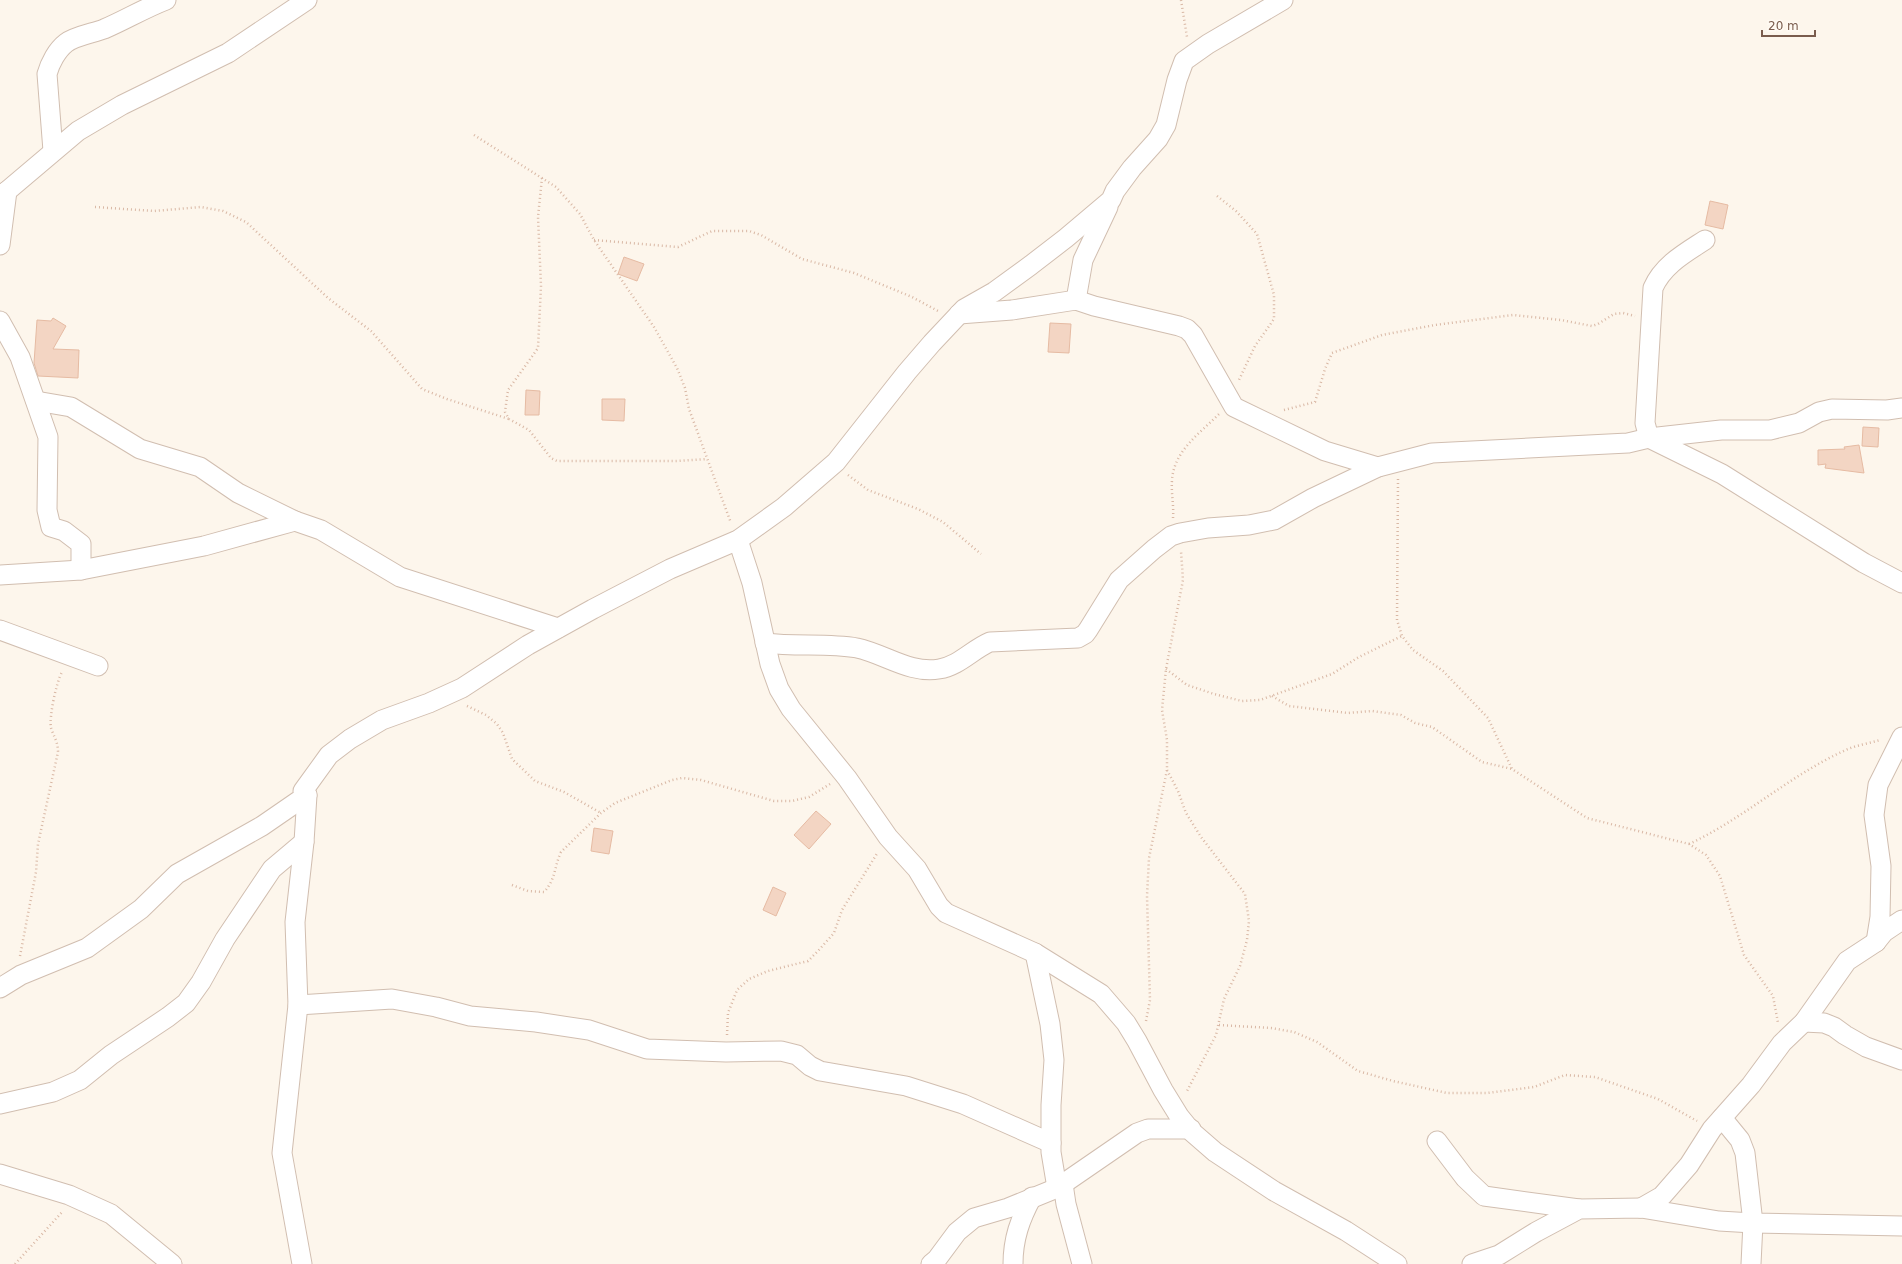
<svg xmlns="http://www.w3.org/2000/svg" width="1902" height="1264" font-family="'DejaVu Sans',sans-serif">
<style>
.building{fill:#f3d5c3;stroke:#e6bba3}
.lines{fill:none;stroke-linecap:round;stroke-linejoin:round}
.minor-casing{stroke:#d1beb0;stroke-width:21}
.path{stroke:#d9b8a5;stroke-width:2.5;stroke-dasharray:1 3;stroke-linecap:butt}
.minor{stroke:#fff;stroke-width:19}
</style>
<rect width="100%" height="100%" fill="#fdf6ec"/>
<g class="building">
<path d="M1710,201L1728,205L1723,229L1705,225Z"/>
<path d="M624,257L644,264L637,281L618,274Z"/>
<path d="M53,318L66,326L53,349L79,350L78,378L38,376L34,363L37,320L51,321Z"/>
<path d="M1050,323L1071,324L1069,353L1048,352Z"/>
<path d="M526,390L540,391L539,415H525Z"/>
<path d="M602,399H625L624,421L602,420Z"/>
<path d="M1863,427L1879,428L1878,447L1862,446Z"/>
<path d="M1859,445L1864,473L1825,468L1826,464L1818,465V450L1845,449L1844,447Z"/>
<path d="M816,811L831,824L809,849L794,835Z"/>
<path d="M594,828L613,831L609,854L591,851Z"/>
<path d="M773,887L786,893L776,916L763,910Z"/>
</g>
<g class="lines">
<g class="minor-casing">
<g id="minor">
<path d="M53,151L47,74C50,63 57,50 66,43C75,36 94,33 104,29C125,20 145,8 166,0"/>
<path d="M0,197L78,131L122,105L228,53L307,0"/>
<path d="M1705,240C1685,253 1663,265 1653,288L1645,423L1649,438L1722,474L1864,563L1902,583"/>
<path d="M0,245L7,191"/>
<path d="M1076,300L1083,260L1108,207"/>
<path d="M959,314L1012,310L1076,300L1094,306L1179,326L1187,329L1193,335L1234,407L1325,451L1378,467"/>
<path d="M0,321L20,357L48,437L47,510L51,527L64,531L81,544V570"/>
<path d="M36,401L71,407L140,449L200,467L238,493L295,521L321,530L400,577L558,628"/>
<path d="M738,540L752,583L770,664L779,689L791,709L847,778L888,837L917,869L939,906L946,913L1035,953L1101,994L1126,1023L1137,1041L1163,1090L1179,1116L1192,1132L1215,1152L1274,1191L1346,1231L1397,1264"/>
<path d="M0,575L81,570L204,546L295,521"/>
<path d="M0,630L98,666"/>
<path d="M765,643C796,647 827,643 857,648C885,654 910,674 939,669C959,666 973,649 990,642L1078,638L1085,634L1088,630L1119,580L1154,549L1171,536L1180,533L1208,528L1249,525L1274,520L1313,498L1378,467L1432,453L1628,443L1649,438L1721,430H1770L1799,423L1819,412L1832,409L1887,410L1902,408"/>
<path d="M1876,942L1880,917L1881,866L1874,815L1878,785L1902,737"/>
<path d="M1035,953L1050,1024L1054,1060L1051,1105V1152L1057,1188"/>
<path d="M0,988L21,975L87,948L141,909L177,874L262,826L307,795L303,791L329,755L350,739L382,720L429,703L462,688L528,645L593,609L670,569L738,540L784,507L836,462L907,372L932,343L964,309L994,292L1031,265L1066,238L1111,200L1115,191L1132,168L1158,139L1166,125L1177,80L1184,61L1208,44L1283,0"/>
<path d="M298,1005L392,999L436,1007L470,1016L536,1022L589,1030L647,1049L726,1052L781,1051L797,1055L810,1066L820,1071L906,1086L963,1104L1051,1143"/>
<path d="M1804,1022L1824,1023L1834,1027L1845,1035L1866,1047L1902,1060"/>
<path d="M0,1104L53,1092L80,1080L111,1055L168,1017L186,1003L201,982L225,939L272,869L304,842"/>
<path d="M1722,1118L1740,1140L1745,1153L1753,1223L1751,1264"/>
<path d="M1437,1141L1465,1178L1484,1196L1579,1209"/>
<path d="M0,1174L69,1195L111,1214L172,1264"/>
<path d="M1063,1184L1066,1204L1082,1264"/>
<path d="M1641,1208L1662,1196L1689,1165L1712,1129L1751,1085L1782,1043L1804,1022L1847,961L1876,942L1884,932L1902,920"/>
<path d="M302,1264L282,1153L298,1005L295,922L304,842L307,795"/>
<path d="M931,1264L937,1259L957,1232L974,1218L1008,1208L1057,1188L1137,1133L1148,1129H1191"/>
<path d="M1013,1264C1013,1239 1020,1219 1032,1197"/>
<path d="M1472,1264L1499,1255L1536,1232L1579,1209L1641,1208L1719,1221L1753,1223L1902,1226"/>
</g>
</g>
<g class="path">
<path d="M1181,0L1187,37"/>
<path d="M474,135L556,187L580,214L594,240L654,327L677,368L685,388L689,409L731,523"/>
<path d="M542,178L538,217L541,286L538,348L508,390L505,412L509,419L529,430L551,458L557,461H676L707,459"/>
<path d="M1217,196L1236,211L1257,234L1274,295V319L1255,346L1239,380"/>
<path d="M95,207L154,211L201,207L223,211L246,222L328,298L371,331L422,389L447,399L509,419"/>
<path d="M594,240L678,247L712,231H749L761,235L802,259L854,273L912,297L938,311"/>
<path d="M1284,410L1315,402L1325,369L1332,353L1382,335L1435,325L1513,315L1561,320L1592,326L1598,324L1614,314L1623,313L1635,316"/>
<path d="M848,475L868,490L918,509L943,522L981,554"/>
<path d="M1398,479L1397,620L1402,636L1413,650L1443,671L1488,718L1512,769L1587,818L1689,844L1706,855L1720,876L1744,955L1773,996L1778,1023"/>
<path d="M1173,518C1174,505 1171,493 1172,480C1174,451 1199,434 1219,414"/>
<path d="M1166,669L1187,685L1214,694L1242,701L1260,700L1332,674L1359,657L1402,636"/>
<path d="M1272,696L1289,706L1348,713L1372,711L1401,715L1415,723L1432,727L1482,762L1512,769"/>
<path d="M467,706L486,715L497,724L503,733L512,759L535,781L564,792L601,813"/>
<path d="M1167,770L1178,791L1186,813L1201,837L1245,894L1249,921L1247,940L1240,966L1224,999L1216,1035L1186,1093"/>
<path d="M1689,844C1745,818 1791,774 1848,749C1858,745 1870,743 1880,740"/>
<path d="M512,885L528,891L544,892C556,879 554,867 561,852L601,813L615,803L672,780L682,778L701,780L774,801H792L809,797L830,784"/>
<path d="M20,956L36,872L38,844L58,752C58,742 54,737 51,728C49,717 56,683 62,672"/>
<path d="M1146,1021L1150,1000L1147,896L1149,858L1167,770V740L1162,710L1166,669L1183,580L1181,551"/>
<path d="M1219,1025L1271,1028L1294,1032L1317,1042L1358,1071L1393,1081L1447,1093H1487L1534,1087L1565,1075L1595,1077L1658,1099L1697,1121"/>
<path d="M727,1035L728,1013L737,990L749,979L768,971L808,961L818,951L834,933L842,910L878,852"/>
<path d="M15,1264L63,1211"/>
</g>
<use href="#minor" class="minor"/>
</g>
<path d="M1762 30v6h53v-6" fill="none" stroke="#7a5c4d" stroke-width="2"/>
<text x="1768" y="30" font-size="12" fill="#7a5c4d" stroke="#fffaf3" stroke-width="3" paint-order="stroke">20 m</text>
</svg>
